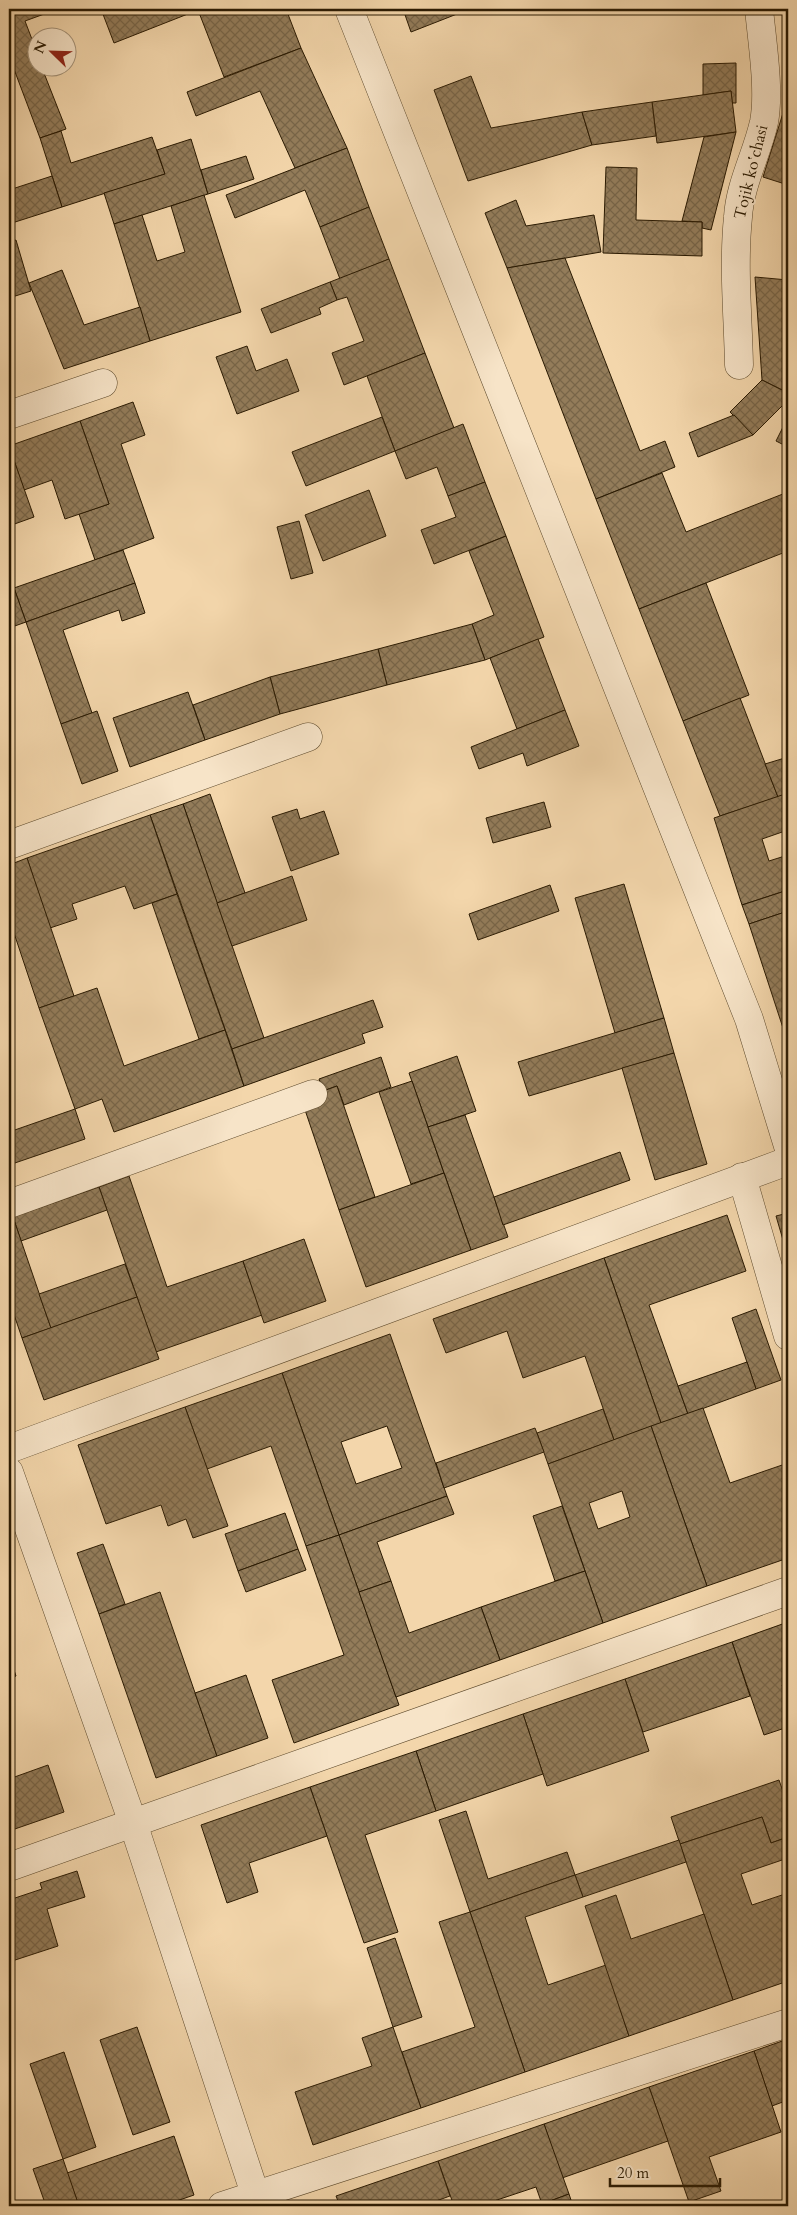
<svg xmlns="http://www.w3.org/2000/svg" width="797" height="2215" font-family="Cardo,serif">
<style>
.building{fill:url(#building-cross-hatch);stroke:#2a1a02;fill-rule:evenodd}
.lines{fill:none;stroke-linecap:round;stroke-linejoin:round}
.street-casing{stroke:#5c492c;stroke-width:29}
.street{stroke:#f7e4c8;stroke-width:28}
.labels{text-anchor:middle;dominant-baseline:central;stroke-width:4;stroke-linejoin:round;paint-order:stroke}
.street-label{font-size:16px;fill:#2a1a02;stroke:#f7e4c8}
</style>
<defs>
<pattern id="building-cross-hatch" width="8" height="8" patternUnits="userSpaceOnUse" patternTransform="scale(1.25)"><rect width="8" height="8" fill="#937c5a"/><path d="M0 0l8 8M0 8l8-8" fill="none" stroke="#786548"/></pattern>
</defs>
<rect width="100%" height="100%" fill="#f3d6ab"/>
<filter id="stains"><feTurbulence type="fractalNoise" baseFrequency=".004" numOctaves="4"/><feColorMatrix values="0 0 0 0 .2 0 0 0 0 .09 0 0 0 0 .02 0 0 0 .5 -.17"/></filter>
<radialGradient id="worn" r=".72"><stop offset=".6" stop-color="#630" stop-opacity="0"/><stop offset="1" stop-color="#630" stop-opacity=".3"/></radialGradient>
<g class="building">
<path d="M9,9H58L25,21L38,55V68H42L66,129L40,138L9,56Z"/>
<path d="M101,9H286L301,48L224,77L198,10L114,43Z"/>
<path d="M403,9H454L457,14L411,32Z"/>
<path d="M784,9H788V113H783Z"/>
<path d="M301,48L347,148L295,168L260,91L196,116L187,92Z"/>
<path d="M736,63V103H732L731,91L703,95V64Z"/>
<path d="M471,76L491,128L582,112L592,145L468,181L434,90Z"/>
<path d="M731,91L736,132L657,143L652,102Z"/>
<path d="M652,102L656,136L592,145L582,112Z"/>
<path d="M783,113L788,114V185L763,177Z"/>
<path d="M61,131L71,163L152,137L165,174L62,207L40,138Z"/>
<path d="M736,132L711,230L702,228V222L682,221L704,137Z"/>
<path d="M191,139L208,194L114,224L104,193L165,174L157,150Z"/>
<path d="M347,148L369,207L320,227L305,190L235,218L226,195Z"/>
<path d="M246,156L254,179L208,194L201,170Z"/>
<path d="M606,167L637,168L636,220L702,222V256L603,253Z"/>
<path d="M52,176L62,207L12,223L9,211V190Z"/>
<path d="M204,195L241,312L150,341L114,224L142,215L157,261L185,252L171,206Z"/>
<path d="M516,200L526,226L594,215L601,252L507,268L485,213Z"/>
<path d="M369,207L389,259L340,279L320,227Z"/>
<path d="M16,240L31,291L9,298V242Z"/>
<path d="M565,258L640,451L665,441L675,467L596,499L507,268Z"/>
<path d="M389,259L425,353L344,385L332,353L364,341L347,297L337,300L330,282Z"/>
<path d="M62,270L84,325L140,307L150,341L64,369L29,283Z"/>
<path d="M755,277L788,280V393L762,380Z"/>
<path d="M330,282L337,300L319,308L321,314L271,333L261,309Z"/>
<path d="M247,346L256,371L287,359L299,391L237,414L216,357Z"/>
<path d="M425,353L454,428L395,451L367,376Z"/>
<path d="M762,380L788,393V400L753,435L730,412Z"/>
<path d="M133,402L145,435L121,444L154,538L95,560L79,514L109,504L80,421Z"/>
<path d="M734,415L753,435L698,457L689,433Z"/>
<path d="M382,417L395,451L306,486L292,452Z"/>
<path d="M788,417V447L776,441Z"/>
<path d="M80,421L109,504L65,519L52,480L24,490L9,446Z"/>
<path d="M463,424L485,482L448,496L437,467L406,479L395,451Z"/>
<path d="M9,446L34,517L9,526Z"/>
<path d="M662,473L686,532L788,492V551L639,609L596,499Z"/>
<path d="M485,482L506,536L434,564L421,530L456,517L448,496Z"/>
<path d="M369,490L386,536L323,561L305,515Z"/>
<path d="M299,521L313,573L291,579L277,527Z"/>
<path d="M506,536L544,637L485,660L472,624L494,615L469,551Z"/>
<path d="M123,550L135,583L26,622L14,588Z"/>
<path d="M135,583L145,613L122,621L119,610L63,630L92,713L61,724L26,622Z"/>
<path d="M706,583L749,695L683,721L639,609Z"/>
<path d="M14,588L26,622L9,628V590Z"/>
<path d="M472,624L485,660L387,685L378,649Z"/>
<path d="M538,639L565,710L517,729L490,658Z"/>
<path d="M378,649L387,685L280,714L270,677Z"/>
<path d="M270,677L280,714L205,740L193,705Z"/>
<path d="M188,692L205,740L130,767L113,718Z"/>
<path d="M740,698L778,797L720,816L683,721Z"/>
<path d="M565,710L579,746L527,766L523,753L479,769L471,747Z"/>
<path d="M97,711L118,771L82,784L61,724Z"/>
<path d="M788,757V793L778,797L765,764Z"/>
<path d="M788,793V830L762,839L769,861L788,855V890L742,905L714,818Z"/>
<path d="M210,794L245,893L217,903L183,804Z"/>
<path d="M544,802L551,827L493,843L486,818Z"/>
<path d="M183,804L264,1038L232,1049L150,815Z"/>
<path d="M297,809L300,819L324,811L339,854L291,871L272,817Z"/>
<path d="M150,815L177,894L134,909L125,886L72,904L77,919L50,928L27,858Z"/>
<path d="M27,858L74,996L39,1008L9,918V865Z"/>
<path d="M292,876L307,920L232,946L217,903Z"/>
<path d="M624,884L664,1018L615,1033L575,898Z"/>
<path d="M550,885L559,911L478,940L469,914Z"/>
<path d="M788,890V911L749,924L742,905Z"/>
<path d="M177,894L225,1030L199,1039L152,903Z"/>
<path d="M788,911V1026L783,1028L749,924Z"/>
<path d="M97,988L124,1066L225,1030L244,1086L114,1132L102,1099L75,1109L39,1008Z"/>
<path d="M373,1000L383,1027L362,1034L365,1043L244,1086L232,1049Z"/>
<path d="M664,1018L674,1053L529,1096L518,1062Z"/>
<path d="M788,1026V1044L783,1028Z"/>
<path d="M674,1053L707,1164L655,1180L622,1068Z"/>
<path d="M457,1056L476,1111L428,1127L409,1073Z"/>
<path d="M381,1057L391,1087L344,1105L337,1086L323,1091L319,1079Z"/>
<path d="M412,1081L444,1173L411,1184L379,1092Z"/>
<path d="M337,1086L375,1197L339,1210L303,1104L323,1091Z"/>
<path d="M75,1109L85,1139L9,1165V1132Z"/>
<path d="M465,1115L508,1237L471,1250L428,1127Z"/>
<path d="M620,1152L630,1180L503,1225L494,1197Z"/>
<path d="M444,1173L471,1250L366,1287L339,1210Z"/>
<path d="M129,1176L167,1287L243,1261L262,1315L156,1352L99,1187Z"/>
<path d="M99,1187L107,1210L21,1241L13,1217Z"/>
<path d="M9,1210L13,1217L51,1328L22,1338L9,1300Z"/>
<path d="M788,1213V1257L776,1216Z"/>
<path d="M727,1215L746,1271L649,1305L688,1414L661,1423L604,1258Z"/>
<path d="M304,1239L326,1301L264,1323L243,1261Z"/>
<path d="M604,1258L661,1423L614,1440L585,1356L523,1378L507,1331L446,1353L433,1319Z"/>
<path d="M125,1264L137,1297L51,1328L39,1294Z"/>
<path d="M137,1297L159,1359L44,1400L22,1338Z"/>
<path d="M756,1309L781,1380L756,1389L732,1318Z"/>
<path d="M390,1334L447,1496L339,1535L282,1373ZM387,1426L402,1468L356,1484L341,1442Z"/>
<path d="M747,1362L756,1389L688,1414L678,1386Z"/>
<path d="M282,1373L339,1535L306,1546L271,1446L207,1469L185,1407Z"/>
<path d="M185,1407L228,1526L193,1538L186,1519L168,1526L161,1505L106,1524L78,1445Z"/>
<path d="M703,1408L730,1483L788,1463V1558L707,1586L651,1426Z"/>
<path d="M603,1409L614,1440L548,1464L537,1433Z"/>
<path d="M651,1426L707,1586L603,1623L548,1464ZM622,1491L630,1517L598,1529L589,1503Z"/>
<path d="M535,1428L544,1452L444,1488L436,1463Z"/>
<path d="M447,1496L454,1514L377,1542L391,1581L359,1592L339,1535Z"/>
<path d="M562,1506L585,1571L555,1581L533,1516Z"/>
<path d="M285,1513L298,1549L238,1571L225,1534Z"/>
<path d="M339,1535L399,1705L294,1743L272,1680L344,1655L306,1546Z"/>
<path d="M103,1544L125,1604L99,1614L77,1553Z"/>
<path d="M298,1549L306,1570L246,1592L238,1571Z"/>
<path d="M585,1571L603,1623L500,1660L481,1607Z"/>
<path d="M391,1581L409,1633L481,1607L500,1660L396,1697L359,1592Z"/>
<path d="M160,1592L217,1756L156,1778L99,1614Z"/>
<path d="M788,1622V1682L782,1685L788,1704V1727L764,1735L732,1642Z"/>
<path d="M732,1642L750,1696L643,1732L625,1679Z"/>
<path d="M9,1655L16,1676L9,1679Z"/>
<path d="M246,1675L268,1738L217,1756L195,1693Z"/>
<path d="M625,1679L649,1751L547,1786L523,1714Z"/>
<path d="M523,1714L543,1774L436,1811L416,1751Z"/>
<path d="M416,1751L436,1811L365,1835L398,1932L364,1943L310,1787Z"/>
<path d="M48,1765L64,1812L9,1831V1779Z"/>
<path d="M779,1780L788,1806V1837L771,1843L762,1817L680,1844L671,1817Z"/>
<path d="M310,1787L327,1836L249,1863L258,1892L227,1903L201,1825Z"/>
<path d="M466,1811L488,1879L567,1852L575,1875L470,1912L439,1820Z"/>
<path d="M762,1817L771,1843L788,1837V1858L741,1874L752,1905L788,1893V1981L733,2000L680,1844Z"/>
<path d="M679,1840L686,1862L583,1897L575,1875Z"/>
<path d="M77,1871L85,1897L47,1909L58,1946L9,1962V1900L42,1889L40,1883Z"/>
<path d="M575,1875L583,1897L525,1917L548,1985L606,1965L629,2036L525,2072L470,1912Z"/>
<path d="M616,1895L631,1939L704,1914L733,2000L629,2036L585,1906Z"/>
<path d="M470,1912L525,2072L421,2108L402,2052L475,2027L439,1922Z"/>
<path d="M395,1938L422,2017L393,2027L367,1948Z"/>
<path d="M137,2027L170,2122L133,2135L100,2040Z"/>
<path d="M393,2027L421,2108L313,2145L295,2092L372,2066L362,2038Z"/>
<path d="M788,2039V2100L772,2106L754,2051Z"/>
<path d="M754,2051L781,2132L709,2157L721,2191L689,2202L649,2087Z"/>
<path d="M64,2052L96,2147L63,2159L30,2064Z"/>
<path d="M649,2087L668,2141L562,2178L544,2124Z"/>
<path d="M544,2124L569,2194L542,2204L536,2187L479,2206H454L438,2161Z"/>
<path d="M174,2136L194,2195L162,2206H79L67,2173Z"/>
<path d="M63,2159L79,2206H46L33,2169Z"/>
<path d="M438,2161L450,2196L422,2206H340L336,2196Z"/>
<path d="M569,2194L573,2206H543L542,2204Z"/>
</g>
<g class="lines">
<g class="street-casing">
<g id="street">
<path d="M349,9L749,1019L788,1146"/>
<path d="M739,365C738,316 733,266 738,217C740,184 757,154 764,122C770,91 762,41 759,9"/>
<path d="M9,415L103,383"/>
<path d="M9,845L308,737"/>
<path d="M742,1177L788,1336"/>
<path d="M9,1204L313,1094"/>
<path d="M9,1449L788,1161"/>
<path d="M9,1472L133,1823L259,2206"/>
<path d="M9,1867L788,1591"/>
<path d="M222,2206L788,2023"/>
</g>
</g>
<use href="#street" class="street"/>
</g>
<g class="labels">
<g class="street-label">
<text transform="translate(751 172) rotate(-76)">Tojik koʻchasi</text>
</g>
</g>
<rect width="797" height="2215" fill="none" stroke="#f3d6ab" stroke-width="30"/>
<rect x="10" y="10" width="777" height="2195" fill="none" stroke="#2a1a02" stroke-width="2.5"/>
<rect x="15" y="15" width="767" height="2185" fill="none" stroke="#2a1a02"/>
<g transform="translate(52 52) rotate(293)"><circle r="24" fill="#f7e4c8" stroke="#a59379"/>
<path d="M0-4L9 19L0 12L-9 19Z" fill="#8f2418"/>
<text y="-8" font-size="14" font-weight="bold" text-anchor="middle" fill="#2a1a02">N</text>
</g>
<path d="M610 2178v8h110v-8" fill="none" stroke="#2a1a02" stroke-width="2.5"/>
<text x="617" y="2178" font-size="15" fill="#2a1a02" stroke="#f7e4c8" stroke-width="4" paint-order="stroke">20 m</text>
<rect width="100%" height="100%" filter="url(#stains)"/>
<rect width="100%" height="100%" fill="url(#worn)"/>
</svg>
